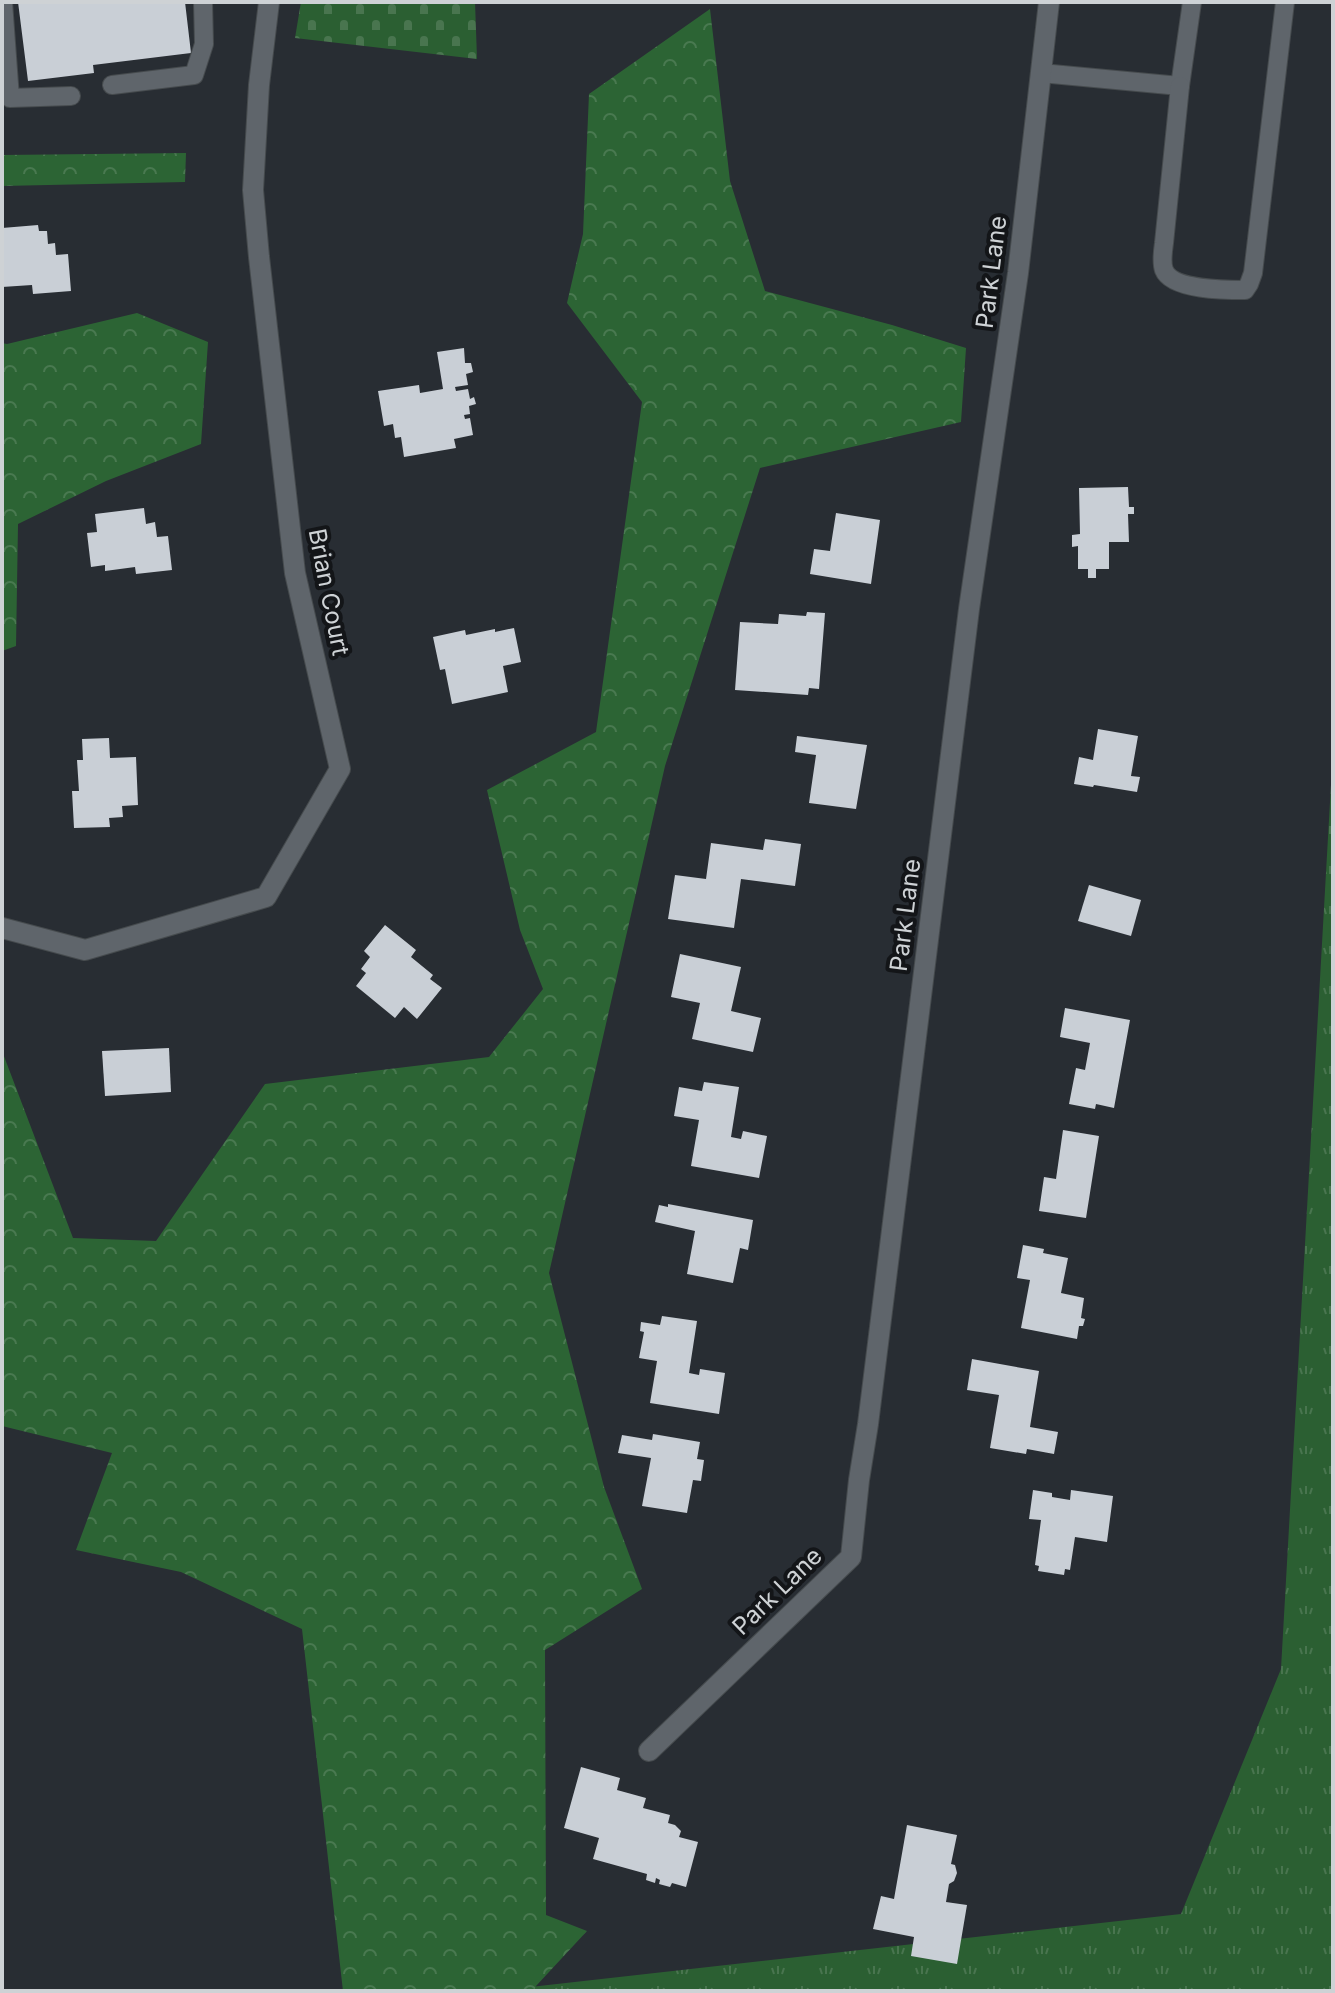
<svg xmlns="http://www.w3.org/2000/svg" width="1335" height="1993" font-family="Inter,sans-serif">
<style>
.grass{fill:url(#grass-tufts)}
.forest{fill:url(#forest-crowns)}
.cemetery{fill:url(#cemetery-stones)}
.building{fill:#c9cfd6}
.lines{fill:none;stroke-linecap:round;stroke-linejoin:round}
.lane-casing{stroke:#464b4e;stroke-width:20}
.street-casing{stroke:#464b4e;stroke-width:22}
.lane{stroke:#5f656b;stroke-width:18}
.street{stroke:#5f656b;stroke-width:20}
.labels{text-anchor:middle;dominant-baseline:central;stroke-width:8;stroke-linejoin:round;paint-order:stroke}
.street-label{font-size:24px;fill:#ced2d5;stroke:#131518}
</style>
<defs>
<pattern id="grass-tufts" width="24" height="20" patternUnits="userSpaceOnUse" patternTransform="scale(2)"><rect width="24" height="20" fill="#2b5f32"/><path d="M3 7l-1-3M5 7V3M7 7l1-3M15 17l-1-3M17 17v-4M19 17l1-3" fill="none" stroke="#49754f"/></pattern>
<pattern id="forest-crowns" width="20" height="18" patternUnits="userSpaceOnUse" patternTransform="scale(2)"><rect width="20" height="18" fill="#2c6434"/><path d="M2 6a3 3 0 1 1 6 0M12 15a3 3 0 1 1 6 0" fill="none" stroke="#497950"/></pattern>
<pattern id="cemetery-stones" width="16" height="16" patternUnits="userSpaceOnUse" patternTransform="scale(2)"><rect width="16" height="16" fill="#2b5f32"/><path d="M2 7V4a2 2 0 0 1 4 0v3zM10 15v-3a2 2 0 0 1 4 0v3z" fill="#49754f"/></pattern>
</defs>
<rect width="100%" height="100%" fill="#282d33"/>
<path class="grass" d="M1333,749V1991H494L1181,1914L1281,1669Z"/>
<g class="forest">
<path d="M710,9L730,181L765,291L892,325L966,348L961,422L760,468L665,766L549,1273L604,1487L642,1589L545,1650L546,1915L587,1931L536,1986L534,1991H343L302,1629L181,1572L76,1550L112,1453L2,1426V1051L73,1238L156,1241L265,1084L489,1057L543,989L520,930L487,790L596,732L642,402L567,303L583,234L589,94Z"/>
<path d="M186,153L185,182L2,186V155Z"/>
<path d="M137,313L208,342L201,444L106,481L18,524L16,646L2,651V343L7,344Z"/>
</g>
<path class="cemetery" d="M301,2H475L477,59L295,38Z"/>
<g class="building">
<path d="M18,2H185L191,53L93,65L94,73L28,81Z"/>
<path d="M38,225L39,231H47L48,244L55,243L56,255L68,254L71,291L33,294L32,285L2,287V228Z"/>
<path d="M464,348L465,363H471L473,372L466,374L468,385L455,387L456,391L468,389L470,399L474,397L476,404L469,406L470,414L464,415L465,419L470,418L473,435L454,439L456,448L404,457L401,437L395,438L393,424L384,426L378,391L419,385L420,393L443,389L437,352Z"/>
<path d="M1128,487L1129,507H1134V514H1128L1129,542H1109V569H1096V578H1088V569H1078V546L1072,547V535L1080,534L1079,488Z"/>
<path d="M144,508L146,524L155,522L157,537L168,536L172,570L136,574L135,567L105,571V565L91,567L87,533L97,532L95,514Z"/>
<path d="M836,513L880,520L871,584L810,574L814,549L830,551Z"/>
<path d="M807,612L825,613L819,689L809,688L808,695L735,690L740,622L778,624L779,614L806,616Z"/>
<path d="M514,628L521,662L503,666L508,692L452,704L445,669L440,670L433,637L465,630L466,635L495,629V632Z"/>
<path d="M1098,729L1138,736L1131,776L1140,777L1137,792L1094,785L1093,787L1074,784L1079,757L1093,760Z"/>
<path d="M797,736L867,745L856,809L809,803L816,755L795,752Z"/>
<path d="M109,738L110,758L136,757L138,805L122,806L123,817L109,818L110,827L74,828L72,791H79L77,760H83L82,739Z"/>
<path d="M765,839L801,844L795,886L741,879L734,928L668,919L675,875L706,879L711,843L763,850Z"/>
<path d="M1089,885L1141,900L1131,936L1078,921Z"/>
<path d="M385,925L416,950L411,957L433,975L430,979L442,988L417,1019L404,1007L395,1018L356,986L366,973L361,969L370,957L364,951Z"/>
<path d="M680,954L741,967L731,1011L761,1018L753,1052L692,1039L700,1003L671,997Z"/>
<path d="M1065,1008L1130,1020L1114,1108L1096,1104L1095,1109L1069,1104L1076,1068L1085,1070L1090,1043L1060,1037Z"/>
<path d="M169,1048L171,1092L105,1096L102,1051Z"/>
<path d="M704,1082L739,1087L731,1137L741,1139L743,1131L767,1136L759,1178L691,1166L699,1120L674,1116L679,1087L702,1091Z"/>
<path d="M1063,1130L1099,1136L1086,1218L1039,1211L1044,1177L1056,1179Z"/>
<path d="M668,1204L753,1220L748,1250L740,1248L733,1283L687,1274L695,1231L655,1222L659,1205L668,1207Z"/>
<path d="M1023,1245L1044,1249L1043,1253L1068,1258L1061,1293L1084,1298L1081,1318L1085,1319L1083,1326H1079L1077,1339L1021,1328L1030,1280L1017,1278Z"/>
<path d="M662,1316L697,1321L689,1373L699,1375L700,1369L725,1373L719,1414L650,1403L657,1361L639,1358L644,1332L640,1331L641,1322L660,1325Z"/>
<path d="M972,1359L1039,1371L1030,1427L1058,1432L1054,1454L1027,1449L1026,1454L990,1448L999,1395L967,1390Z"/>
<path d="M653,1434L700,1442L697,1459L704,1460L701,1481L693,1480L687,1513L642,1506L651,1458L618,1453L622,1435L652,1440Z"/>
<path d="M1033,1490L1052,1493V1497L1070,1500L1071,1490L1113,1496L1107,1542L1075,1537L1070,1570L1065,1569L1064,1575L1038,1571L1039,1566L1035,1565L1041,1520L1029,1519Z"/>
<path d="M581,1767L620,1778L617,1790L646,1798L643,1808L670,1815L668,1823L675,1825L681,1831L679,1837L698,1842L686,1887L672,1883L670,1887L659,1884L660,1880L656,1878L655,1883L646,1880L647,1874L593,1859L599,1838L564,1828Z"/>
<path d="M907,1825L957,1835L951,1864L955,1865L957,1873L954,1881L949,1884L946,1902L967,1905L957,1964L911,1956L914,1937L873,1929L881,1896L894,1899Z"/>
</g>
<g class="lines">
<g class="lane-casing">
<g id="lane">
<path d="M3,2L10,98L71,96"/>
<path d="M1041,73L1180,86L1192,2"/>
<path d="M112,85L194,75L204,44L203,2"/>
<path d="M1180,86L1164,243C1163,251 1161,262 1164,270C1172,290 1226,290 1245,290L1249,284L1253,273L1285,2"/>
</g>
</g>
<g class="street-casing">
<g id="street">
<path d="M2,928L85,950L266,897L340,769L295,573L259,257L253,190L259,85L269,2"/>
<path d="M649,1751L851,1557L859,1480L868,1424L969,609L1018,273L1049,2"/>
</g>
</g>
<use href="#lane" class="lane"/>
<use href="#street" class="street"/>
</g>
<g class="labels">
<g class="street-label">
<text transform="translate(991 272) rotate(-83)">Park Lane</text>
<text transform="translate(329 592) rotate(79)">Brian Court</text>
<text transform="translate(905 915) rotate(-83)">Park Lane</text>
<text transform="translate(777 1591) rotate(-44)">Park Lane</text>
</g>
</g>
<rect width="1335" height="1993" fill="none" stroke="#ced2d5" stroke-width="8"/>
</svg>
